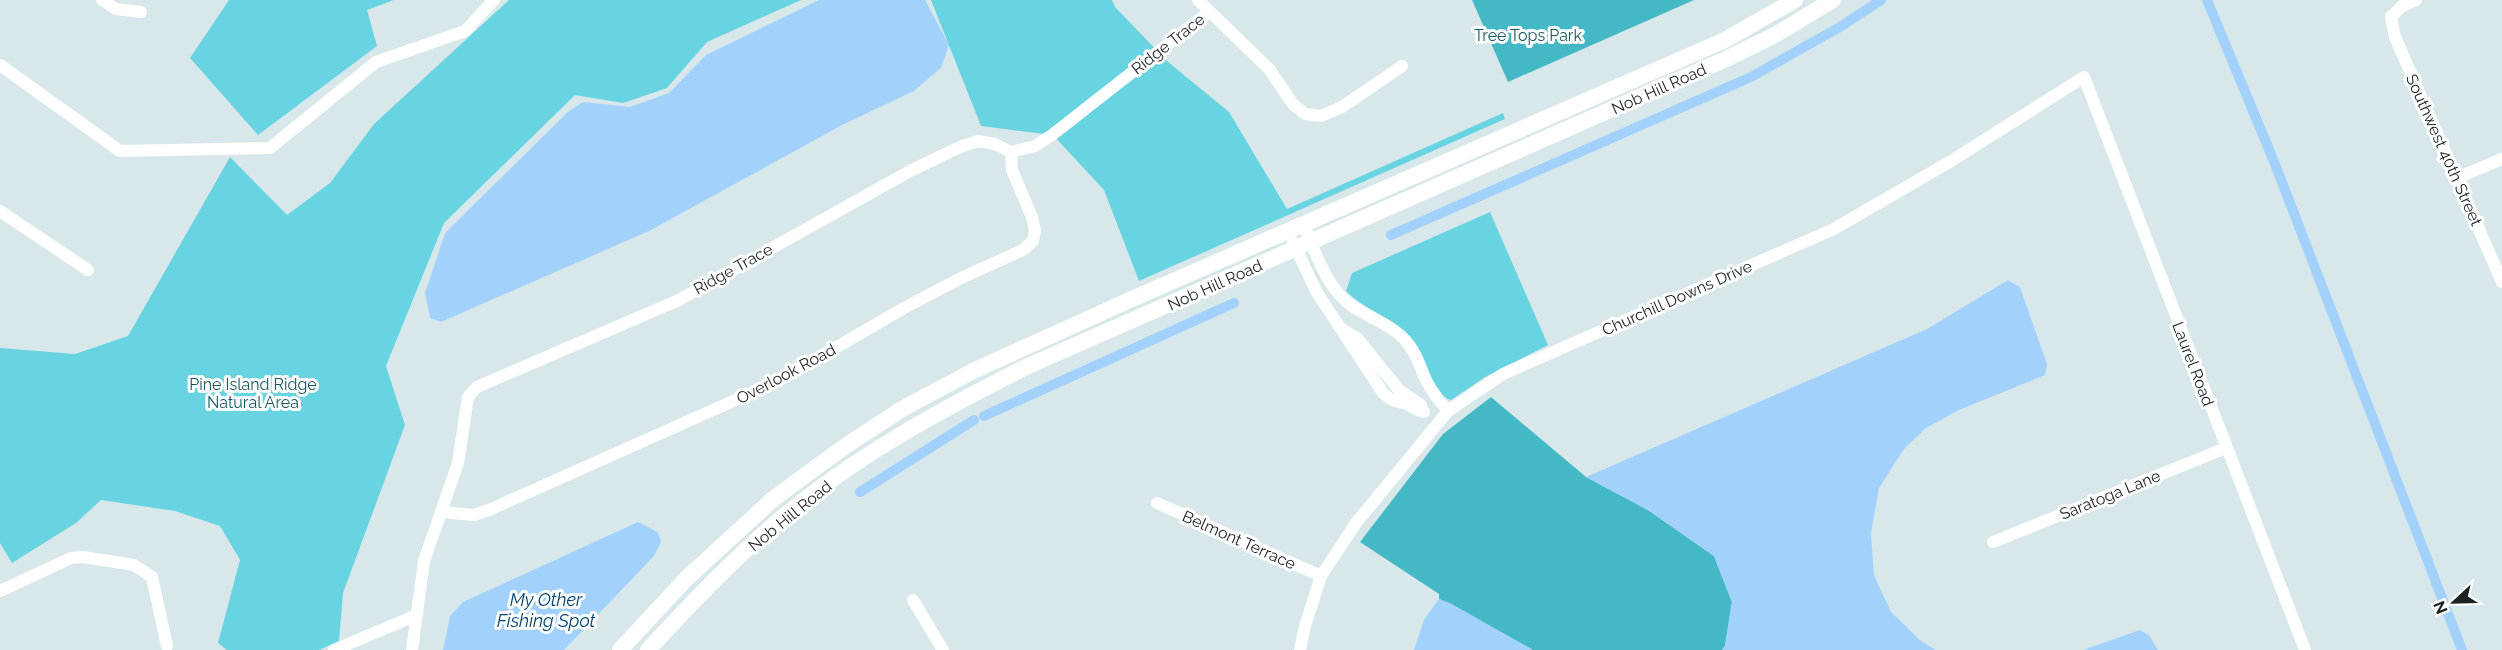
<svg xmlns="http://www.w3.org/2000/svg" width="2502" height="650" font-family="Raleway,sans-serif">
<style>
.green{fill:#68d3e1}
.forest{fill:#45b8c6}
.water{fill:#a2d2fc}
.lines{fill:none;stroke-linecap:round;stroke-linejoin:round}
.canal{stroke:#a2d2fc;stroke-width:10}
.minor{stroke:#fff;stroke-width:12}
.secondary{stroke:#fff;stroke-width:16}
.labels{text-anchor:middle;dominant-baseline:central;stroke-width:6;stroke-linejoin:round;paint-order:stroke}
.park-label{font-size:16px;fill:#17585f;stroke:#fff}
.street-label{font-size:16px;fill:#1c2122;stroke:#fff}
.water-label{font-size:18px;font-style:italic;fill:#004470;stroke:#fff}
</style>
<rect width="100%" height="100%" fill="#d8e8ea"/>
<g class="green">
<path d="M229,0H394L367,10L377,46L258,135L190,58Z"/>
<path d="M509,0H801L707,42L667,88L623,103L575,95L444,223L386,366L405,425L343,593L339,641L319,650H227L218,643L240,560L220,526L175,511L101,500L76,523L12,563L0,543V348L75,354L128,336L230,157L287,215L330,183L374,124Z"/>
<path d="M931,0H1112L1115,7L1168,62L1229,112L1287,209L1503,113L1505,119L1139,281L1104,190L1053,135L981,126Z"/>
<path d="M1490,212L1548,345L1485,377L1451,400C1428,393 1427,360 1414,342C1397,319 1367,312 1346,291L1352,273Z"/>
</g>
<g class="forest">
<path d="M1472,0H1694L1508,82Z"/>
<path d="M1491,397L1586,477L1648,510L1714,556L1732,602L1725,646L1722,650H1533L1439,599V594L1360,542L1443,434Z"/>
</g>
<g class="water">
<path d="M819,0H925L949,45L941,68L914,91L844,124L649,231L441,322L430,318L425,293L445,233L568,112L583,102L630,107L669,93L706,55Z"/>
<path d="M2008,280L2020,287L2047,364L2045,375L1959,410L1926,428L1904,449L1879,488L1871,533L1874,575L1891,612L1921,641L1936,650H1722L1725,646L1732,602L1714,556L1648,510L1586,477L1927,329Z"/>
<path d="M638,522L658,532L661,542L654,556L564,650H443L450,616L463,602Z"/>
<path d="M1439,599L1450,603L1533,650H1414L1424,620Z"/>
<path d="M2140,630L2149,635L2158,650H2083Z"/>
</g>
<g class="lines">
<g class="canal">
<path d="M2207,0L2275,164L2462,650"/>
<path d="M1391,235L1751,77L1840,27L1881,0"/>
<path d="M984,416L1234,303"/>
<path d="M860,492L974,420"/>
</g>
<g class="minor">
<path d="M102,0L116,9L141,12"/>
<path d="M1198,0L1269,69L1293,104L1305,114L1321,116L1342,107L1402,66"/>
<path d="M2416,0L2402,6L2391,17L2395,37L2502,282"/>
<path d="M0,65L120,151L270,148L376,62L465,31L494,0"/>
<path d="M2457,178L2502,159"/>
<path d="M0,211L88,270"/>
<path d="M1303,224C1316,252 1326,288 1352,306C1370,318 1392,325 1406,341C1417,353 1420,368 1427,382C1433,393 1440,402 1448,411"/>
<path d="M1293,242L1316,291L1383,393C1395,403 1393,400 1406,404C1413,406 1416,411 1424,412"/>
<path d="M1343,330L1357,338L1399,390L1421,405"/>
<path d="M1157,503L1321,576"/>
<path d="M441,512L474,515L489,510L778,381L904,308L961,278L1023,250L1033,241L1035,230L1032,217L1012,170L1011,152"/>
<path d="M1993,542L2226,448"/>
<path d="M0,591L71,558L83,557L134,565L152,577L167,646"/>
<path d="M913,600L943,650"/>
<path d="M334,650L417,615"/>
<path d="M412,650L424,561L458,463L468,397L477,387L679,300L910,171L960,147L978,141L995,144L1011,152L1035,146L1052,135L1209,12"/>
<path d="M1300,650L1305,626L1321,576L1356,523L1448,411L1503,374L1834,229L1951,161L2084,77L2305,650"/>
</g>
<g class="secondary">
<path d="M620,650L687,578L773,499L844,447L902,409L973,371L1132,299L1725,40L1795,0"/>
<path d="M648,650C691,603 735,557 784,516C858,455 942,409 1028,366L1726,59L1775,35L1833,0"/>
</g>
</g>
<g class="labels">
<g class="park-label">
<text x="1528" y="35">Tree Tops Park</text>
<text x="253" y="384">Pine Island Ridge<tspan x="253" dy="18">Natural Area</tspan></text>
</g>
<g class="street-label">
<text transform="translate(1168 44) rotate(-38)">Ridge Trace</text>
<text transform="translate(1659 89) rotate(-24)">Nob Hill Road</text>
<text transform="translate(2444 150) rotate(66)">Southwest 40th Street</text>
<text transform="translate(733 269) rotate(-29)">Ridge Trace</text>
<text transform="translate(1215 285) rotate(-24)">Nob Hill Road</text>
<text transform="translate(1677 298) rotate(-24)">Churchill Downs Drive</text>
<text transform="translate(2193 364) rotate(69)">Laurel Road</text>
<text transform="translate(786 374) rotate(-28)">Overlook Road</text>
<text transform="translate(2110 495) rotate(-22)">Saratoga Lane</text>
<text transform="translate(790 516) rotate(-39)">Nob Hill Road</text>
<text transform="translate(1239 540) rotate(24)">Belmont Terrace</text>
</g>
<g class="water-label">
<text x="546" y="599">My Other<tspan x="546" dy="21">Fishing Spot</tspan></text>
</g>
</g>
<g transform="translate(2454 602) rotate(248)" stroke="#ffffff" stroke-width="4.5" paint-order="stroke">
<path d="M0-4.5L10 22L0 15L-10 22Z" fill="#1c2122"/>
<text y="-9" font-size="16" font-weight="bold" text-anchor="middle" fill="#1c2122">N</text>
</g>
</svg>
